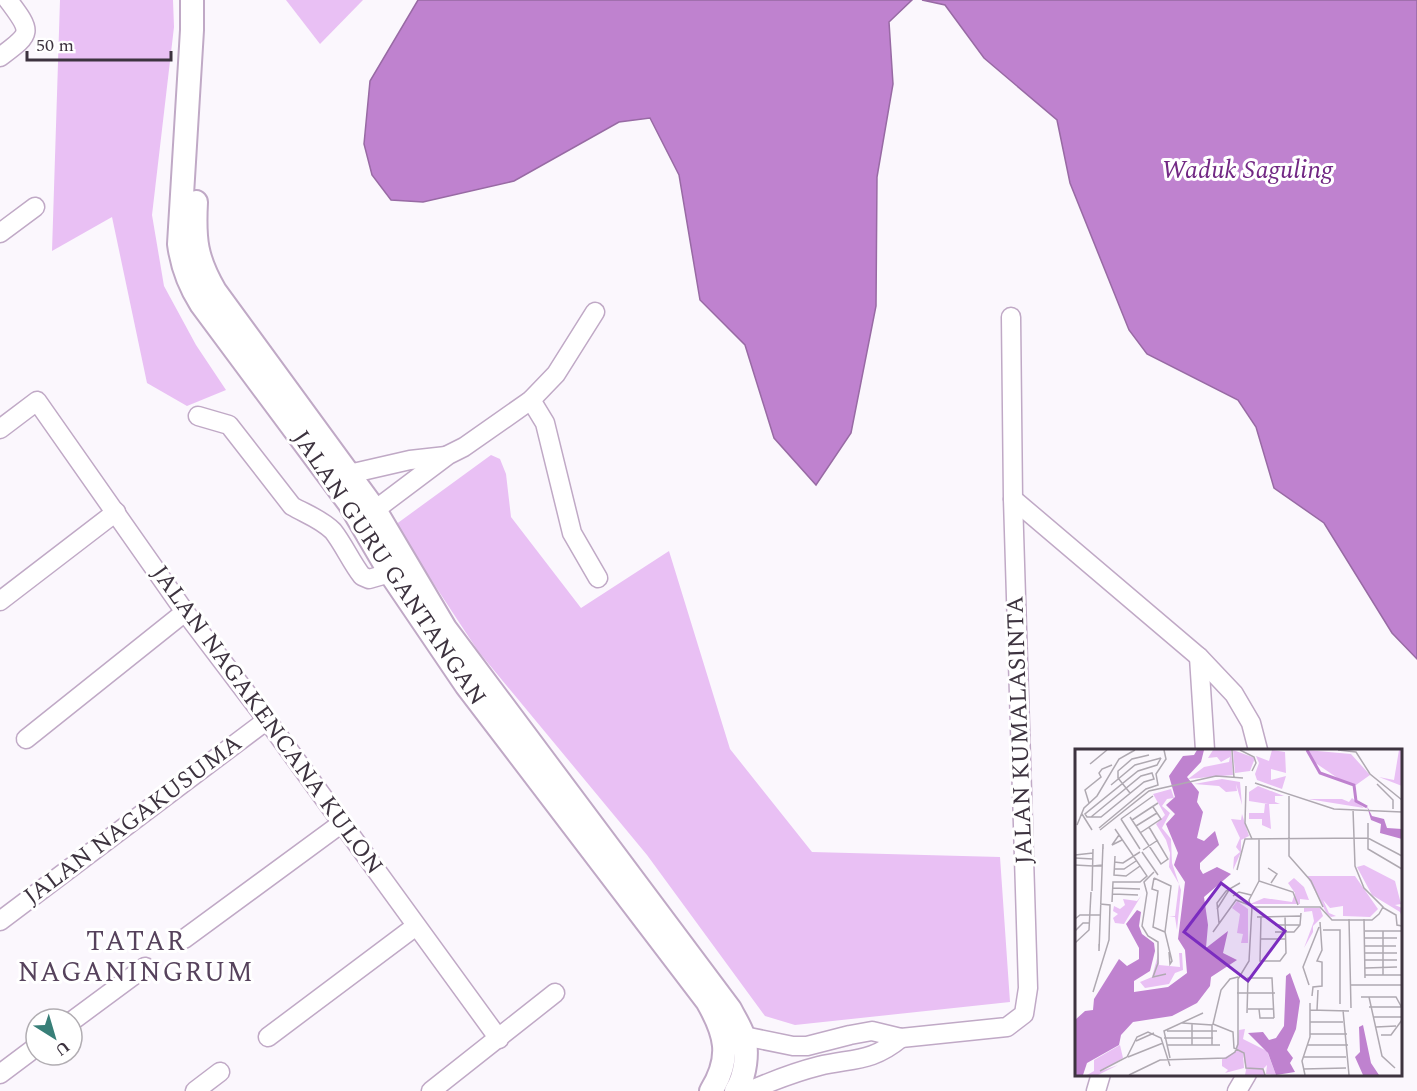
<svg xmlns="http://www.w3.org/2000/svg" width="1417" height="1091" font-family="Spectral,serif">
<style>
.green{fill:#e9c0f4}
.water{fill:#bf82cf;stroke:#986aa4;stroke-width:1.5}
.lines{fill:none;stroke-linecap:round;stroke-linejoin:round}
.minor-casing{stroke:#c0a9c6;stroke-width:21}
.tertiary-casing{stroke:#c0a9c6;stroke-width:26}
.minor{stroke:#fff;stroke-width:18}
.tertiary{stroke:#fff;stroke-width:22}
.labels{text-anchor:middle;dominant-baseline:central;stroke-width:6;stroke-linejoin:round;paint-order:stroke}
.street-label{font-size:24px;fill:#3d333f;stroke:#fff}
.water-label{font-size:26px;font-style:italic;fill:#722884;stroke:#fff}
.quarter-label{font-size:27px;letter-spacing:1.5px;fill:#56425c;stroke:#fff}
.inset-river{fill:none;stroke:#bf82cf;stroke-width:3}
.inset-road{fill:none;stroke:#afa9b1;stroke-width:1.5}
.view{fill:#7b2cbf;fill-opacity:0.15;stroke:#7b2cbf;stroke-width:3}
.inset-edge{fill:none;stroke:#3d333f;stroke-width:3}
</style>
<rect width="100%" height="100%" fill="#fbf7fd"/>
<g class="green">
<path d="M60,0H173L174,27L152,215L164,286L196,345L226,390L187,406L147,383L112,217L52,251Z"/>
<path d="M286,0H363L320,44Z"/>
<path d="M491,455L500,459L506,474L511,517L581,608L669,551L730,749L812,852L1000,857L1010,1002L795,1025L765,1016L647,855L478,651L395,525Z"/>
</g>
<g class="water">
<path d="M418,0H912L889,22L893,84L877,177L876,306L851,433L816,485L774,438L745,345L700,300L679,175L650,118L619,122L514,181L423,202L391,200L372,175L364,144L370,81Z"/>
<path d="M922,0H1417V659L1392,633L1324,523L1274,488L1256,427L1238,400L1147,354L1129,330L1070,183L1057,120L984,58L945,5Z"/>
</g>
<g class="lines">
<g class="minor-casing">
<g id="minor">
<path d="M0,57C32,33 33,33 8,0"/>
<path d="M0,233L35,207"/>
<path d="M531,400L545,423L572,533L598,578"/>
<path d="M198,416L229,425L292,506C306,514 321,519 333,531C344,545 351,562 362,576L369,579L390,573"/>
<path d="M0,429L37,401L185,612L267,720L499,1039"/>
<path d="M349,474L410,460L446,456"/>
<path d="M1013,499L1199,657L1234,694L1251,723L1258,750"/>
<path d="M375,510L448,455L464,447L531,400L556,374L595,312"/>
<path d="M0,601L116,512"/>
<path d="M1199,657L1205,750"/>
<path d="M26,739L185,612"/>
<path d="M0,921L267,720"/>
<path d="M184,939L342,823"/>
<path d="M72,1021L145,967"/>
<path d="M268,1037L416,926"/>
<path d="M733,1039L744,1036L793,1046H807L850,1035L872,1031L901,1038L1007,1027L1024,1014L1028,988L1013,499L1011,317"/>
<path d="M0,1074L36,1047"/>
<path d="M195,1091L220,1072"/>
<path d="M431,1091L555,993"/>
<path d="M749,1091C772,1081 795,1072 819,1066C854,1058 872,1062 901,1038"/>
<path d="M1096,1091L1101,1074"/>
<path d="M1237,1091L1247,1074"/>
</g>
</g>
<g class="tertiary-casing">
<g id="tertiary">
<path d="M192,0V30L179,244C182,267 189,285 201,304L349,503L390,573L466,685L707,1001C726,1034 732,1057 711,1091"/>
<path d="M196,202C194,240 196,258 215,291L375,510L445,628L730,1009C734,1017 740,1026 743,1035C749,1051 745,1077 736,1091"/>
</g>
</g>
<use href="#minor" class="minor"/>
<use href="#tertiary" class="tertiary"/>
</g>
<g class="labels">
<g class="street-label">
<text transform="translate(389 568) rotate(56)">JALAN GURU GANTANGAN</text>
<text transform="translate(267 720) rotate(54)">JALAN NAGAKENCANA KULON</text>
<text transform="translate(1020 730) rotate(-92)">JALAN KUMALASINTA</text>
<text transform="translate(133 820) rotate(-37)">JALAN NAGAKUSUMA</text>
</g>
<g class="water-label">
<text x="1247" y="170">Waduk Saguling</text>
</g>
<g class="quarter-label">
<text x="136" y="942">TATAR<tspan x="136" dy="31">NAGANINGRUM</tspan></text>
</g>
</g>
<g transform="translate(1075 749)">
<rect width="327" height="327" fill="#fbf7fd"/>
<path d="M138,1H156L158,26L113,30L129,18L154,13L155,8L146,13L142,8L133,9ZM158,1L180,9L175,22L160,24ZM197,1L210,3L211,24L196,20V31L211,27L207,40L182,31L180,25L184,14L181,7L194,12ZM231,1L276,5L295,26L281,36L267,32L239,13ZM324,1H327V37L304,28L319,31ZM147,30L165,33L167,56L161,35L162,42L151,43L144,37L119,35ZM183,37L209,47H200V53L205,55H194L196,80L187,76V70H174V64H189L190,55H193L174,52V43ZM96,40L99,49L92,50L87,57L95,64L87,79L96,90L97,114L106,141L102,181L100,168L94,167H100L104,135L94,118L95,104L91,91L81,75L90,66L78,45ZM277,49L289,59L233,50H267L274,53ZM167,65L174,87L166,91V103L158,121L159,108L165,103L161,98L165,89L156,70L166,71ZM289,116L320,132L326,155L320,156L327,159V168L325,163L297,146L282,118ZM232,127H280L303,160L295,168L268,167V157L255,159L248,151L254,164L261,167L256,168L252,165ZM219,129L229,138L234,151L225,150V155H175L189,149L217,153L220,144L213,134ZM66,147L49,175L40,174L38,169L43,165L38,162L39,157L45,160L50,156L48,150L62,152ZM162,152L173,160V194H166L168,185L162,184L165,165L157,159ZM229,159H245L248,167L238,177V183L229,199L239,172L237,162L229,163ZM84,202V216L105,218L104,204H107L108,221L100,224L94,235L70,239L65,233L77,228ZM170,280L168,290L192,302L201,326L191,325L192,316L188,320L190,326H170L171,321L168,304L169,319L150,324L153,321L147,317V310L161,302L164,281ZM45,296L48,309L26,322L43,316L23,326H12L19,322V311Z" fill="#e9c0f4"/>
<path d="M122,1H129L126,13L112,28L124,43L122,53L128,63L122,89L129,92L140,82L144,96L125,114V120L128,125L142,118L156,125L129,148L133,176L131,199L153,182L148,204L162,211L136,228L135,237L122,254L97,267L58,273L46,286L44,296L12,314L8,326H0V271L10,262L18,261L19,250L44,210L52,217L64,210V199L51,175L62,161L66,163L64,177L67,185L79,194L80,202L75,222L59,232V243L93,238L112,224L110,201L103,190L110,133L99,116L103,104L91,75L100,65L91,56L100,48L94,27L108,7L119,6ZM292,57L297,67L309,70L312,79L327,80V90L305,84L306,75L296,71ZM215,224L225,252L221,280L212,301L218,309L215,314L220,323L201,326L193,304L173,284L188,283L194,291L201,289L209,277L211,227ZM288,276L296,314L304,326H288L280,308L285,303L284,278Z" fill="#bf82cf"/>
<path class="inset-river" d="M232,1L245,24L279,36L281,52L292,58"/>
<path class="inset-road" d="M157,1L159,29M165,1L179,8L181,14L177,22M263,1L281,3L295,25L327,51M15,15L32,1M180,34L259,60L327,63M302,35L318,51V60M36,36L60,16L86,9M171,37L170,74L177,90M55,44L43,29V22L57,10L74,6M214,47V107L236,132L248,158M14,54L10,41L26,28L24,24L27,20L37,16M7,65L17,81M16,68L66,27L77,24L79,30L69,33L26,68H12L10,65L63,22L82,16L86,9M55,68L86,115L93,110L74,78M46,70L78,47M46,70L65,100M57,71L83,54M293,74V100L327,120M2,76L9,59L22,47L44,10L60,1M61,77L82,64M24,79L71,40L83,36L81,25L91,10L89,1M25,81L74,42L141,27L168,29M65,84L86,70L78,58M44,86L37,96L47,91M184,90V132L218,143L223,156M68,101L83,91M67,103L83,126M0,106L18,104M40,107L39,126L51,127L65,117M0,109L18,110M39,113L48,114L65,103M0,116L18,117M27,117H18L27,116M193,119L202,125L196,134M39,120H49L61,112M162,121L170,90L293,89L327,107M79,123L69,133L72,144L67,177L73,187L83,193V214L78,228L91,225M79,129L96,137L90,183L97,212L95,215L94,203M79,129L77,140L83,142L78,178L90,183M38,139L65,140M17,142L18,100M38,145L63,146M158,147L164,143L176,146M37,153L38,133H65L72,127L40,80M175,156L174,151L184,132M307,158L321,166L322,176L327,177M142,160L154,141M182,168L225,167M186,168L185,212H205L211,204L210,167M0,170L5,166H25M274,170L276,259M289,170L290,229M144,174L142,154L151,142L165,134M200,176H225M248,181H265V255M0,182L8,174H15M290,182H327M308,182V226M138,183L161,151L179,158M200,183H219L225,176L226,164M290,189H322M186,190H210M0,194L14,181L16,143M24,195V202L28,95V100M290,197H321M290,204H322M290,211H322M290,219L322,218M290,226H327M163,228L155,230L146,241L138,275L158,283L159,299L169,304L171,319L188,320L190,326M234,236L228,218L244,178M275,236H327M18,243L34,191L35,156L25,155M162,244H200M237,247L238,238L247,237V213L242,212L247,201L245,173M286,248H321L327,259M294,248L307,307L320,319M294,258H327M173,260H199M184,260L185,269H199M235,261L274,262M242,261L243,241M268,261L274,326M172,264L173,229H197L199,269M298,268H327M235,273H268M107,274L137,276V296M117,274V296M301,278L321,277M92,282H142M235,285H272M306,286H316L327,271M89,289H138M61,292L79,284M92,296H145M232,296H273M53,308L88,294M228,308H271M95,309L89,282L128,264M228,320L271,319M25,322L52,308L62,288L73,283L86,289L95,317M54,326L85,311L151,309L160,303L163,295V230L174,212L177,158H245L257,171H297L304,165L308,158L289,139L280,117L278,60M230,326L227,312L235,288V254"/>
<path class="view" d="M146,134L210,182L173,232L109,183Z"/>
<rect width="327" height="327" class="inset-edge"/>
</g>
<g transform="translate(54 1037) rotate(143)"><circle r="28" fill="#ffffff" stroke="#b1adb2" stroke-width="1.5"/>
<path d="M0-4.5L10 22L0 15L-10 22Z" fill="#387f78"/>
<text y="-9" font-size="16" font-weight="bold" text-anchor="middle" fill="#3d333f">U</text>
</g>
<path d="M27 51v9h144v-9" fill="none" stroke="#3d333f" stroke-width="3"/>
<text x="36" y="51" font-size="18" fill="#3d333f" stroke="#ffffff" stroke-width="4.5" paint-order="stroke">50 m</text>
</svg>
